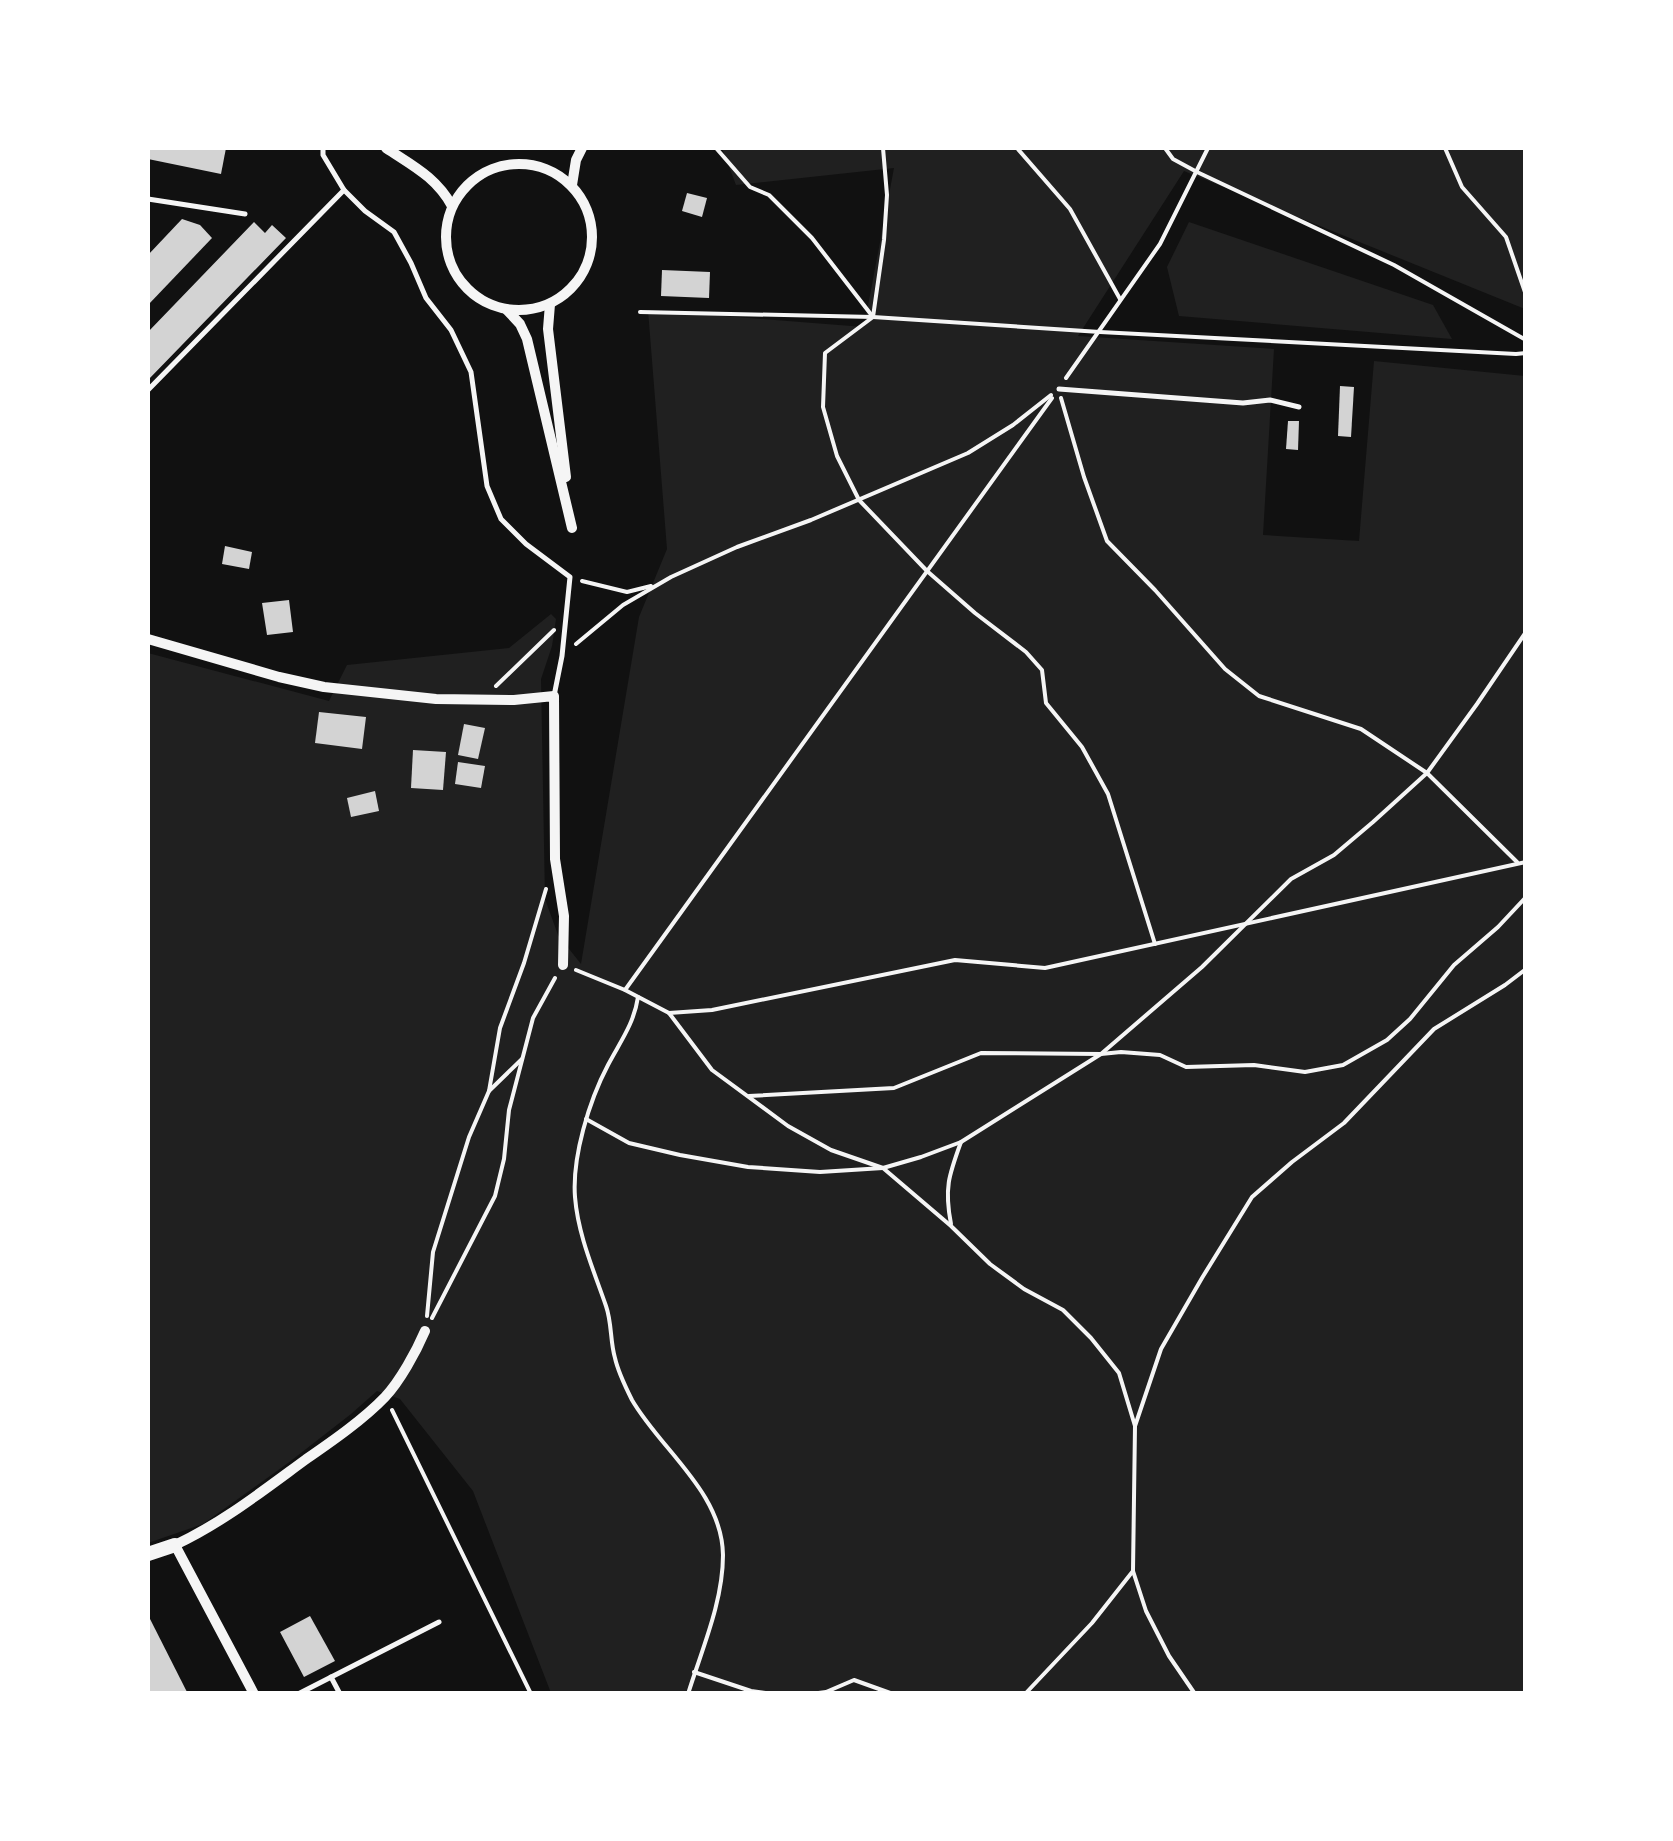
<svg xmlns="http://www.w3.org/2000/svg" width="1673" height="1841" font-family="'Asap Condensed',sans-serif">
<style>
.green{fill:#202020}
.building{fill:#d3d3d3}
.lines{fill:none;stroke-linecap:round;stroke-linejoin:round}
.path{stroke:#f5f5f5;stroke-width:4}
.service{stroke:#f5f5f5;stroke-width:5}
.minor{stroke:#f5f5f5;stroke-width:10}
.tertiary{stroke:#f5f5f5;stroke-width:14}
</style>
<rect width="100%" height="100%" fill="#111"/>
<g class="green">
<path d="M722,148H1525V309L1184,171L1078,336L1274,349L1263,535L1359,541L1374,361L1525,376V1693H551L473,1491L400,1399L377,1391L351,1414L288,1463L203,1524L148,1543V653L329,701L347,665L509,648L551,614L556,619L552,646L541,679L545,899L558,935L581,964L639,617L667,549L648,310L864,327L894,168L736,185Z"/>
<path d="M1189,222L1433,305L1452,339L1179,316L1167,267Z"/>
</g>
<g class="building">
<path d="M148,148H226L221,174L148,159Z"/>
<path d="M687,193L707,198L702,217L682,211Z"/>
<path d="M182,219L200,225L212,238L148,305V255Z"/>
<path d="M254,222L265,233L272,225L286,238L148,380V332Z"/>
<path d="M662,270L710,272L709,298L661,296Z"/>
<path d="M1340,386L1354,387L1351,437L1338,436Z"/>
<path d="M1288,421H1299L1298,450L1286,449Z"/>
<path d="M225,546L252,552L249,569L222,564Z"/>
<path d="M289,600L293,632L267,635L262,603Z"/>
<path d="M319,712L366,717L362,749L315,743Z"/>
<path d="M464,724L485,728L478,759L458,755Z"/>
<path d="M413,750L446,752L443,790L411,788Z"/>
<path d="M458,762L485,766L481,788L455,784Z"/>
<path d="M375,791L379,811L351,817L347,798Z"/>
<path d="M148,1615L188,1694H148Z"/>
<path d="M310,1616L335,1661L304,1677L280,1632Z"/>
</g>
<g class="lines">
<g class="path">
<path d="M716,148L750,187L769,195L812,238L873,317L825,353L823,407L837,456L859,500L927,571L975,613L1026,652L1042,670L1046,703L1082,747L1108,794L1155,944"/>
<path d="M1017,148L1070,209L1120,299"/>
<path d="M1165,148L1173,159L1197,172L1394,265L1526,340"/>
<path d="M1445,148L1462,187L1506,237L1526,295"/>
<path d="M640,312L873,317L1100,332L1516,354L1526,353"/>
<path d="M873,317L884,240L887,195L883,148"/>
<path d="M1066,378L1160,244L1208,148"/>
<path d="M1061,398L1084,477L1107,541L1155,590L1225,669L1259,696L1361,729L1427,773L1517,862"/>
<path d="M582,581L627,592L651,586"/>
<path d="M576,644L623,605L671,577L737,547L811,520L968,453L1013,425L1051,395"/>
<path d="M496,686L554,630"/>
<path d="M576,970L625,990L669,1013L712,1010L955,960L1045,968L1526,862"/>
<path d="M625,990L1052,398"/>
<path d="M638,997C634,1024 620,1042 608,1065C589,1101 572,1157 575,1197C578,1235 594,1271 606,1306C612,1323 610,1341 615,1358C618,1372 626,1388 632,1400C661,1450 722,1492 723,1555C723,1602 702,1649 688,1694"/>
<path d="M669,1013L712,1070L788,1126L831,1150L883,1168L951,1226L990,1264L1024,1289L1063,1310L1091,1338L1119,1373L1135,1426L1133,1571L1146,1611L1169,1656L1195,1694"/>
<path d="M489,1091L522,1059"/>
<path d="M749,1096L894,1088L981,1053L1101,1054L1121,1052L1160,1055L1186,1067L1254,1065L1305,1072L1343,1065L1387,1040L1410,1019L1454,965L1498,927L1526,897"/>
<path d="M586,1119L629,1143L680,1155L748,1167L820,1172L883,1168L921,1157L961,1142L1101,1054L1202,967L1291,879L1334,855L1373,822L1427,773L1477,704L1526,632"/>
<path d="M951,1224C944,1188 949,1175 961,1142"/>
<path d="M427,1316L433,1252L469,1137L489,1091L500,1028L524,963L546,889"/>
<path d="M432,1318L495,1196L504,1159L509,1110L533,1018L555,978"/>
<path d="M392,1410L531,1694"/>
<path d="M1135,1426L1161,1349L1202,1278L1252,1197L1292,1162L1344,1123L1434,1029L1505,985L1526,969"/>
<path d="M694,1672L751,1691L773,1694"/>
<path d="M811,1694L826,1692L854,1680L893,1694"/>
<path d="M1025,1694L1092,1623L1133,1571"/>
</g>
<g class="service">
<path d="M323,148V155L344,190L365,211L394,232L411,263L426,298L451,330L471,372L487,486L501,519L526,544L570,577L562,656L554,696"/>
<path d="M148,199L245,214"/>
<path d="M1059,389L1243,403L1270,400L1299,407"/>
<path d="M148,390L344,190"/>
<path d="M331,1677L340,1694"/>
<path d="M298,1694L439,1622"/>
</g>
<g class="minor">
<path d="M386,148C413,166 436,177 452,206"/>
<circle cx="519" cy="237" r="73"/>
<path d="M572,185L576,160L582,148"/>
<path d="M550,304L548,329L566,477"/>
<path d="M506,309L520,324L527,339L572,528"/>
<path d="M148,639L279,677L324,687L436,699L514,700L554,696L555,859L564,916L563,965"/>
<path d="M254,1694L175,1545C222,1523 264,1490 305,1460C331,1442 363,1420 385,1397C400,1381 416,1352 425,1331"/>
</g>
<path class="tertiary" d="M148,1554L175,1545"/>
</g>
<rect width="1673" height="1841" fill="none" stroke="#ffffff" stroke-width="300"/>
</svg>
